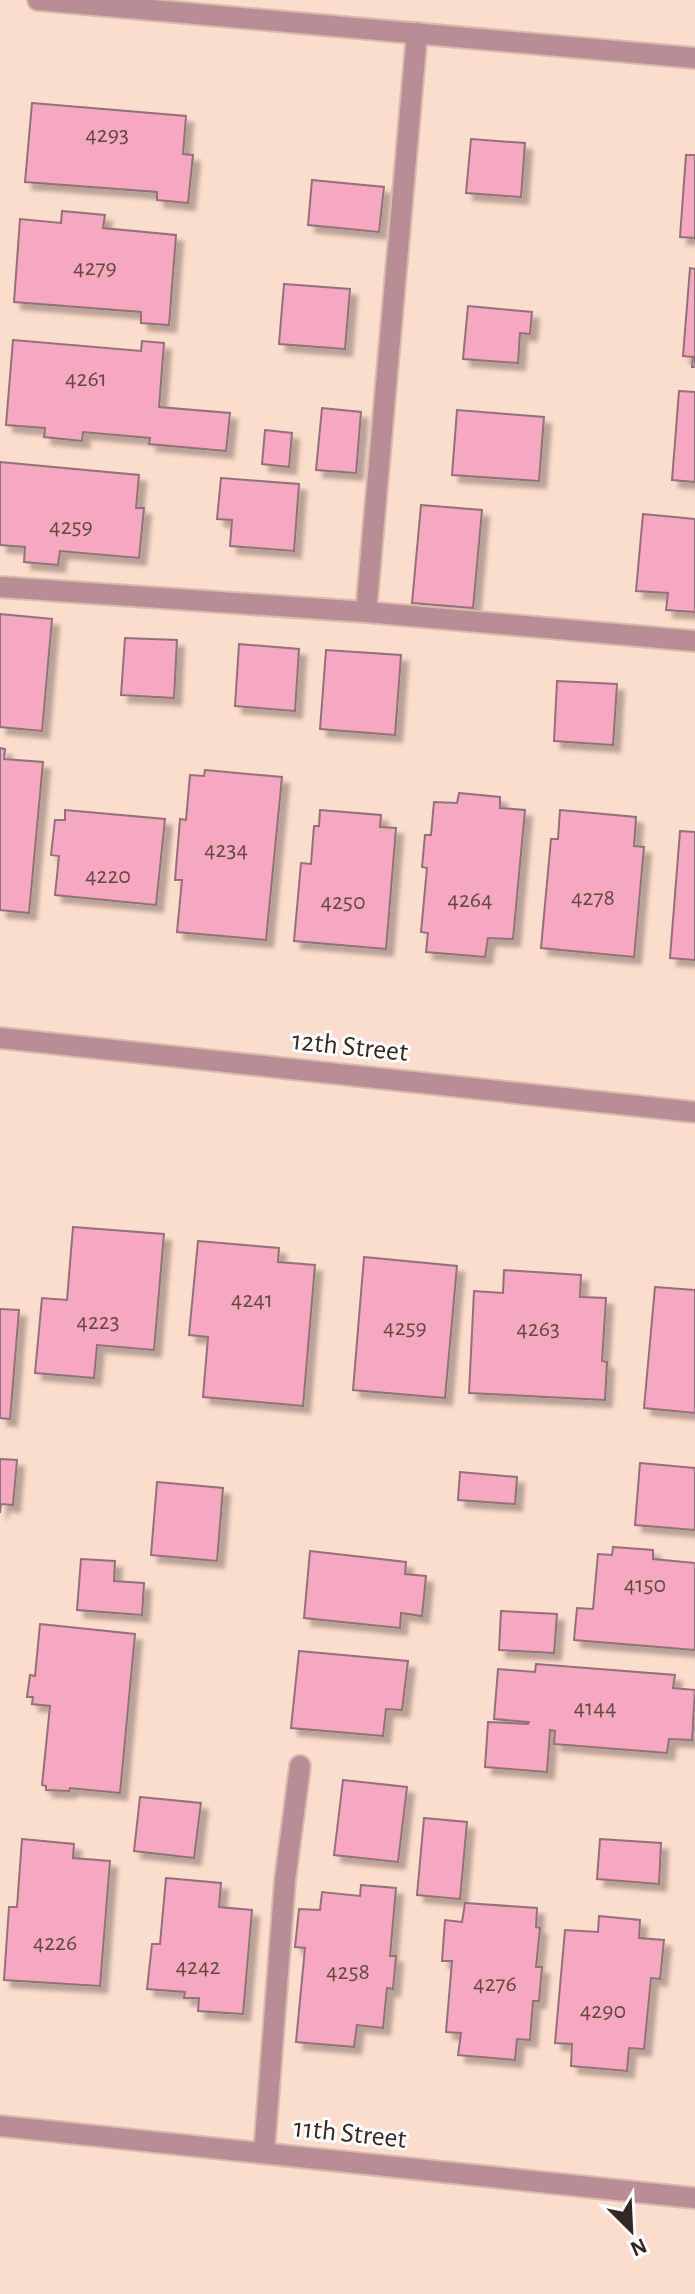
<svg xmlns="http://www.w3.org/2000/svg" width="695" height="2294" font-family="'Alegreya Sans',sans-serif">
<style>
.building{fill:#f6a8c0;stroke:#91717a;stroke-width:2;filter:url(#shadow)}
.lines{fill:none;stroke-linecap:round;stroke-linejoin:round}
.lane-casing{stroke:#d8bbad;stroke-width:24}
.street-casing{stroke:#d8bbad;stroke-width:24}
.lane{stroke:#b98d95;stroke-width:20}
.street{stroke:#b98d95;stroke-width:20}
.labels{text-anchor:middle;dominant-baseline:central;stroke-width:6;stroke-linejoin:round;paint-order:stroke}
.number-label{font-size:24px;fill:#644749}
.street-label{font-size:28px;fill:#342721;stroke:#fff}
</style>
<defs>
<filter id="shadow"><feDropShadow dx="7" dy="7" stdDeviation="2" flood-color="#0004"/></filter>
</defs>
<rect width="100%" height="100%" fill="#fcdccc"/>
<g class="building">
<path d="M32,103L186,116L183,154L193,155L188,203L157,200V192L25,182Z"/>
<path d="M471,139L525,143L521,197L466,193Z"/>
<path d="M686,155H695V238L680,237Z"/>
<path d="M312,180L384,187L379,232L308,225Z"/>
<path d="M62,211L105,215L103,228L176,235L169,325L141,323V312L14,302L20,219L61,223Z"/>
<path d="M690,268L695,269V367H692L693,357L683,356Z"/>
<path d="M284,284L350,289L345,349L279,344Z"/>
<path d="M468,306L532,312L530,334L520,333L518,363L463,359Z"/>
<path d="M13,340L141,351L142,341L164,343L159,407L230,413L226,451L149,444L150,438L83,432L82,441L44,437L45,428L6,425Z"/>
<path d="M679,391L695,392V482L672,480Z"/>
<path d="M322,408L361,412L356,473L316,470Z"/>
<path d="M457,410L544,417L539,481L452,475Z"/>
<path d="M265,430L292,433L289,467L262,464Z"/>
<path d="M0,462L139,475L136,508H144L139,558L60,551L58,565L24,562L25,547L0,545Z"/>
<path d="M221,478L299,484L294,551L230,546L232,520L217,519Z"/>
<path d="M421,505L482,510L473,608L412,603Z"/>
<path d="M643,514L695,519V612L666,610L668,593L636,591Z"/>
<path d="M0,614L52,619L42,731L0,727Z"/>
<path d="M125,638L177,640L174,698L121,695Z"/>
<path d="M239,644L299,649L295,711L235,706Z"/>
<path d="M326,650L401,655L395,735L320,729Z"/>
<path d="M557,681L617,684L613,745L554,741Z"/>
<path d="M0,748L5,749L4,759L43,762L29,913L0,910Z"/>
<path d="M205,770L282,777L266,940L177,932L182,880H175L180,819L186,820L190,775L204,776Z"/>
<path d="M459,793L500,797V808L525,810L513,939L488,938L485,957L426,952L428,933L421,932L427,868L422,867L425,835H431L434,802L457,803Z"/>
<path d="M65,810L165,819L156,905L55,895L59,856L51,855L55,820H65Z"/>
<path d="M320,810L381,815L380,827L396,828L386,949L294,941L301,863L311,864L314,826H319Z"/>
<path d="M560,810L636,817L634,846L644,847L634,957L541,948L551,839H558Z"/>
<path d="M680,831L695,832V960L670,958Z"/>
<path d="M73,1227L164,1234L154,1350L97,1345L94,1378L35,1373L42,1298L67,1300Z"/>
<path d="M198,1241L279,1248L278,1262L315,1265L303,1406L203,1397L208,1337L189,1335Z"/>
<path d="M364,1257L457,1266L445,1398L353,1390Z"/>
<path d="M504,1270L581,1275L580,1297L606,1298L602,1361L607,1362L605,1400L469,1393L474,1291L503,1293Z"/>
<path d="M655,1287L695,1290V1413L644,1408Z"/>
<path d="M0,1309L19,1310L10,1419L0,1418Z"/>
<path d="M0,1459L17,1460L13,1505L1,1504L0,1513Z"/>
<path d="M640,1463L695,1468V1530L635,1525Z"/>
<path d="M460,1472L517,1477L515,1504L458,1500Z"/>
<path d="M157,1482L223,1488L217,1561L151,1555Z"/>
<path d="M613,1547L653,1550V1559L695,1563V1650L574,1640L577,1608L593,1609L598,1554L612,1555Z"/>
<path d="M310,1551L406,1562L405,1574L426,1576L422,1616L401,1613L400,1628L304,1618Z"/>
<path d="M81,1559L115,1561L114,1581L144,1583L142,1615L77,1610Z"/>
<path d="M501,1611L557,1614L554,1653L499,1650Z"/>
<path d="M40,1624L135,1634L120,1793L70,1788L69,1791L46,1790V1786L42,1785L50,1706L32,1704L33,1697H27L30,1675L35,1676Z"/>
<path d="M299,1651L408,1661L402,1710L386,1709L383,1736L291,1728Z"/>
<path d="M536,1664L675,1675L673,1688L695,1690L692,1740L669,1739L667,1753L554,1744L555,1731L550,1730L547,1772L485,1767L488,1722L528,1724L529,1722L494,1719L498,1669L535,1672Z"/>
<path d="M343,1780L407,1787L398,1862L334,1855Z"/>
<path d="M140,1797L201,1803L194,1858L134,1851Z"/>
<path d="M424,1818L467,1822L460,1899L417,1895Z"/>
<path d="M22,1839L74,1844L73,1858L110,1861L100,1986L4,1980L9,1907H17Z"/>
<path d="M600,1839L661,1843L659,1884L597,1879Z"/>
<path d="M166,1878L221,1883L219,1907L252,1910L243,2014L198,2011L199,1998H184L185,1992L147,1989L152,1944H160Z"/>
<path d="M361,1885L396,1888L390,1956H396L393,1989L387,1988L383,2028L357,2025L354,2047L296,2042L305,1948L295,1947L299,1909L320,1910L322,1892L360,1896Z"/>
<path d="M465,1903L537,1908L536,1927L540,1928L536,1967H542L539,2001H533L530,2040L517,2039L515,2060L458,2055L461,2033L446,2032L452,1961H442L445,1920L462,1922Z"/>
<path d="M599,1916L640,1920L639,1938L664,1940L660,1979L651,1978L644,2049L629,2048L627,2071L571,2066L572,2044L555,2043L565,1930L598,1932Z"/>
</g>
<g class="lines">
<g class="lane-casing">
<g id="lane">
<path d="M0,587L366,612L695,641"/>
<path d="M366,612L417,33"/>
<path d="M264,2153L285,1880L300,1766"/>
</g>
</g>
<g class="street-casing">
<g id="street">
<path d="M38,0L695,58"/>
<path d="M0,1038L695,1112"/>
<path d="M0,2126L695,2198"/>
</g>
</g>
<use href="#lane" class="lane"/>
<use href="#street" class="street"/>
</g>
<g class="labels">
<g class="number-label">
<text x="107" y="135">4293</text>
<text x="95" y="268">4279</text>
<text x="86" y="379">4261</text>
<text x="71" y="527">4259</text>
<text x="226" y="850">4234</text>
<text x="108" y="876">4220</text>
<text x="593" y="898">4278</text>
<text x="470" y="900">4264</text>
<text x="343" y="902">4250</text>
<text x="252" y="1300">4241</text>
<text x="98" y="1322">4223</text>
<text x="405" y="1328">4259</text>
<text x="538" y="1329">4263</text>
<text x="645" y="1585">4150</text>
<text x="595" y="1708">4144</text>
<text x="55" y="1943">4226</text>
<text x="198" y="1967">4242</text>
<text x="348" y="1972">4258</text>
<text x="495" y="1984">4276</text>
<text x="603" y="2011">4290</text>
</g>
<g class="street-label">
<text transform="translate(350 1047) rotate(6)">12th Street</text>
<text transform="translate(350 2134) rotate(6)">11th Street</text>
</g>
</g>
<g transform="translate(631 2230) rotate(156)" stroke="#ffffff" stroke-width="6" paint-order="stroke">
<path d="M0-6L14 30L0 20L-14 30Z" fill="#342721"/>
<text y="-12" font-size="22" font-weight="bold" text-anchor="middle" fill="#342721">N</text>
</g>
</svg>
